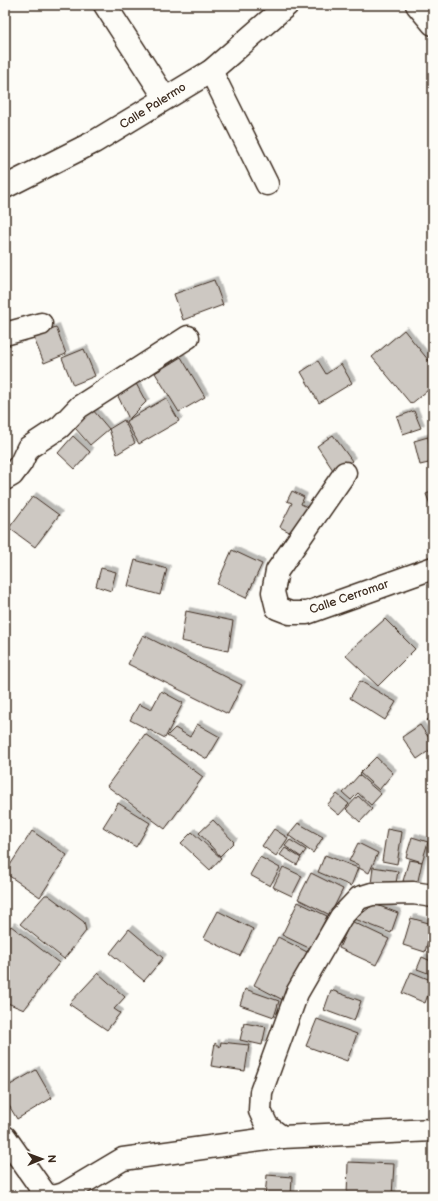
<svg xmlns="http://www.w3.org/2000/svg" width="438" height="1201" font-family="'Balsamiq Sans',sans-serif">
<style>
.building{fill:#cdc8c2;stroke:#3b2a1e;filter:url(#shadow)}
.lines{fill:none;stroke-linecap:round;stroke-linejoin:round}
.minor-casing{stroke:#3b2a1e;stroke-width:25}
.highway-casing{stroke:#3b2a1e;stroke-width:25}
.minor{stroke:#fdfcf7;stroke-width:22}
.highway{stroke:#fdfcf7;stroke-width:22}
.labels{text-anchor:middle;dominant-baseline:central;stroke-width:3.5;stroke-linejoin:round;paint-order:stroke}
.street-label{font-size:12px;fill:#3b2a1e;stroke:#fdfcf7}
</style>
<defs>
<filter id="shadow"><feDropShadow dx="3.5" dy="-3.5" stdDeviation="0" flood-color="#0004"/></filter>
</defs>
<rect width="100%" height="100%" fill="#fdfcf7"/>
<filter id="ink" filterUnits="userSpaceOnUse"><feTurbulence type="fractalNoise" baseFrequency=".025" numOctaves="2"/><feDisplacementMap in="SourceGraphic" scale="8" xChannelSelector="R" yChannelSelector="G"/><feConvolveMatrix kernelMatrix="1 2 1 2 8 2 1 2 1" color-interpolation-filters="sRGB"/></filter>
<g filter="url(#ink)">
<g class="building">
<path d="M214,280L223,305L183,320L174,294Z"/>
<path d="M56,327L66,354L44,363L33,336Z"/>
<path d="M404,330L433,366V386L411,404L372,357Z"/>
<path d="M84,349L95,376L73,385L62,358Z"/>
<path d="M181,357L205,397L179,412L155,373Z"/>
<path d="M318,361L326,374L341,364L352,383L319,403L301,372Z"/>
<path d="M133,378L146,402L129,419L114,388Z"/>
<path d="M166,398L179,421L139,444L126,421Z"/>
<path d="M87,403L109,429L90,445L68,420Z"/>
<path d="M414,411L421,428L403,434L397,417Z"/>
<path d="M124,420L135,443L117,454L109,429Z"/>
<path d="M333,435L352,461L335,473L317,446Z"/>
<path d="M73,436L90,452L75,469L58,453Z"/>
<path d="M428,437L433,462L420,465L414,441Z"/>
<path d="M292,491L304,497L301,504L309,508L295,535L280,527L292,503L287,501Z"/>
<path d="M433,491V512L426,494Z"/>
<path d="M33,496L59,515L35,547L9,528Z"/>
<path d="M232,550L262,564L246,598L217,584Z"/>
<path d="M135,560L167,569L160,595L128,586Z"/>
<path d="M101,568L116,572L111,591L96,586Z"/>
<path d="M186,611L233,621L228,651L181,641Z"/>
<path d="M385,619L415,649L378,686L345,655Z"/>
<path d="M143,635L242,685L228,714L128,664Z"/>
<path d="M360,681L396,702L385,720L350,698Z"/>
<path d="M161,691L183,703L165,738L130,720L139,704L151,710Z"/>
<path d="M433,716V730L427,720Z"/>
<path d="M197,724L220,737L207,759L167,736L175,728L190,737Z"/>
<path d="M420,725L433,744V748L417,759L402,737Z"/>
<path d="M145,734L203,777L165,829L107,786Z"/>
<path d="M376,757L393,773L379,790L360,773Z"/>
<path d="M359,775L381,794L371,805L358,793L351,800L343,793Z"/>
<path d="M337,794L349,804L339,815L327,805Z"/>
<path d="M358,796L372,809L360,822L346,809Z"/>
<path d="M118,803L150,823L136,847L103,827Z"/>
<path d="M213,820L234,842L220,856L199,833Z"/>
<path d="M298,823L323,837L313,853L288,835Z"/>
<path d="M274,829L288,838L276,856L262,846Z"/>
<path d="M387,829L402,832L397,864L382,861Z"/>
<path d="M32,831L67,855L40,897L5,873Z"/>
<path d="M192,832L221,858L210,870L181,843Z"/>
<path d="M412,837L428,842L422,862L406,857Z"/>
<path d="M290,840L306,850L301,857L285,846Z"/>
<path d="M358,843L378,853L369,873L359,868V865L349,861Z"/>
<path d="M285,848L301,858L297,865L280,855Z"/>
<path d="M325,855L358,868L351,886L318,872Z"/>
<path d="M260,857L280,868L270,886L250,875Z"/>
<path d="M409,860L422,862L417,885L403,881Z"/>
<path d="M283,867L302,876L292,896L273,887Z"/>
<path d="M373,867L398,871L396,883L391,882L390,887L371,884Z"/>
<path d="M311,873L343,889L330,915L298,899Z"/>
<path d="M45,895H48L84,922L86,931L64,959L20,924Z"/>
<path d="M298,902L327,916L311,949L282,935Z"/>
<path d="M374,904L398,913L391,933L355,919Z"/>
<path d="M218,911L253,929L240,956L204,938Z"/>
<path d="M411,918L432,924L425,952L403,945Z"/>
<path d="M351,921L389,939L376,965L339,948Z"/>
<path d="M11,926L59,963L24,1010L5,1002V934Z"/>
<path d="M129,929L163,958L144,981L110,953Z"/>
<path d="M278,937L307,952L283,1000L254,985Z"/>
<path d="M422,957L433,962V975L417,969Z"/>
<path d="M411,972L433,981L425,1003L402,993Z"/>
<path d="M98,973L125,997L114,1009L120,1013L107,1030L69,1004Z"/>
<path d="M245,989L279,1001L274,1017L240,1005Z"/>
<path d="M331,990L361,1001L354,1021L324,1010Z"/>
<path d="M317,1019L357,1034L347,1061L306,1046Z"/>
<path d="M244,1023L266,1027L262,1045L240,1040Z"/>
<path d="M221,1042L249,1045L245,1071L211,1066L215,1043L220,1047Z"/>
<path d="M36,1070L52,1098L17,1119L5,1099V1088Z"/>
<path d="M348,1162L394,1164L392,1196H347Z"/>
<path d="M267,1175L292,1177L291,1196H265Z"/>
</g>
<g class="lines">
<g class="minor-casing">
<g id="minor">
<path d="M105,5L165,98"/>
<path d="M211,71L267,184"/>
<path d="M5,187L94,142L211,71L287,5"/>
<path d="M5,334L41,324"/>
<path d="M345,473L277,571L273,592L277,608L290,613H307L433,568"/>
<path d="M5,479L12,475L21,463L28,448L60,427L79,407L188,337"/>
<path d="M433,896L413,893L372,894L359,898L341,917L297,993L261,1092L260,1111L267,1126L282,1137L433,1130"/>
<path d="M5,1137L43,1191L47,1195L51,1196"/>
<path d="M57,1196L64,1194L123,1159L282,1137"/>
</g>
</g>
<g class="highway-casing">
<path id="highway" d="M417,5L433,24"/>
</g>
<use href="#minor" class="minor"/>
<use href="#highway" class="highway"/>
</g>
</g>
<g class="labels">
<g class="street-label">
<text transform="translate(153 106) rotate(-32)">Calle Palermo</text>
<text transform="translate(349 597) rotate(-19)">Calle Cerromar</text>
</g>
</g>
<rect width="438" height="1201" fill="none" stroke="#fdfcf7" stroke-width="20"/>
<rect x="10" y="10" width="418" height="1181" fill="none" stroke="#3b2a1e" stroke-width="1.5" filter="url(#ink)"/>
<g transform="translate(42 1159) rotate(89)" stroke="#fdfcf7" stroke-width="3" paint-order="stroke">
<path d="M0-3L7 15L0 10L-7 15Z" fill="#3b2a1e"/>
<text y="-6" font-size="11" font-weight="bold" text-anchor="middle" fill="#3b2a1e">N</text>
</g>
</svg>
